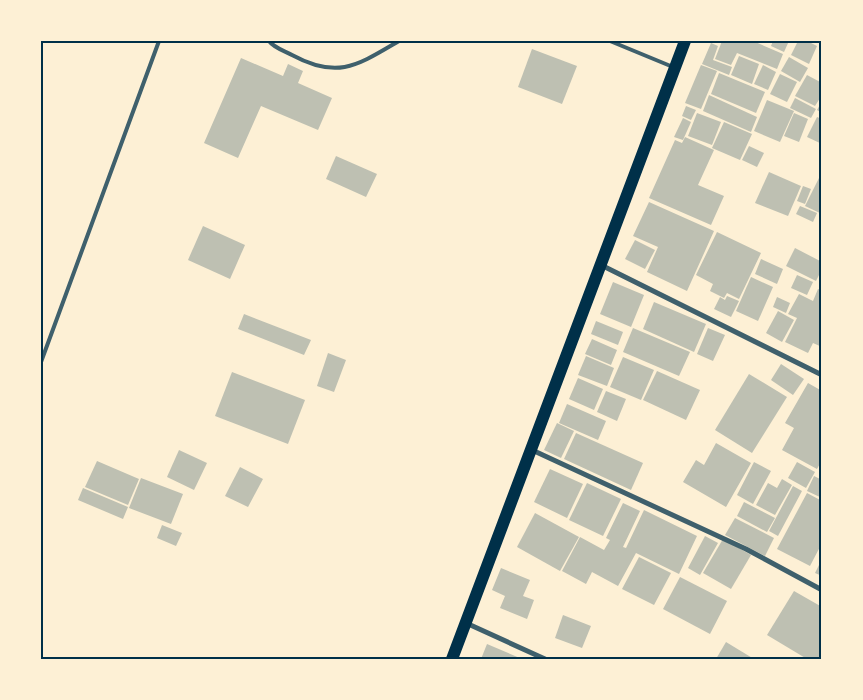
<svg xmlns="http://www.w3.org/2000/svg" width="863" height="700" font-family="Arial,sans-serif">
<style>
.building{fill:#bec0b2}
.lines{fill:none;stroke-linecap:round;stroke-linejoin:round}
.service{stroke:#3f606c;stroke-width:4}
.minor{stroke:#3f606c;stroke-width:5}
.primary{stroke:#003049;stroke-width:12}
.neatline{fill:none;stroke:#003049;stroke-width:2}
</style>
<rect width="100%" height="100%" fill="#fdf0d5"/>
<g class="building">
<path d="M722,41H753L783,54L777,69L737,53L731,65L715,59Z"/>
<path d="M773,41H789L784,52L771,46Z"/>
<path d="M798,41H807L817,46L809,64L791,55Z"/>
<path d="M711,43L718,46L713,60L732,67L729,75L702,64Z"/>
<path d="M532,49L577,66L562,104L518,87Z"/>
<path d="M739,56L759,64L752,84L731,75Z"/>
<path d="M789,57L808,68L800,82L781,71Z"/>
<path d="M241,58L283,76L288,64L303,71L298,83L332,98L318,130L261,106L238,158L204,143Z"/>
<path d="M701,65L717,71L701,109L685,103Z"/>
<path d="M763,65L776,72L768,90L754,84Z"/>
<path d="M719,73L765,92L756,113L711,94Z"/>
<path d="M780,74L797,82L787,102L770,94Z"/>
<path d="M807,75L822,83V95L815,106L795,96Z"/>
<path d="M709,95L757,117L751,132L703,111Z"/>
<path d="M795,98L816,109L811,118L790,108Z"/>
<path d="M767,100L794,111L780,142L754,131Z"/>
<path d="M822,101V113L817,110Z"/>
<path d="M686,106L696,110L691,120L682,116Z"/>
<path d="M697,113L721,122L712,145L688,136Z"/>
<path d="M794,113L808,119L799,142L784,136Z"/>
<path d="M817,117L822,119V144L807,137Z"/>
<path d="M683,118L691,122L683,140L674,137Z"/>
<path d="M724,122L752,134L740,160L712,148Z"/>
<path d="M685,137L714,150L698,185L724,196L711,225L649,198L675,140L682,143Z"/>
<path d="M749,146L764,153L757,167L742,160Z"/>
<path d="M336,156L377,174L366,197L326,179Z"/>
<path d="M769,172L801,186L788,216L755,203Z"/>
<path d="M822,172V214L805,206Z"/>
<path d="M803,186L811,189L805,204L797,201Z"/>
<path d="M649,202L714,231L687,291L647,272L658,247L633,236Z"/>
<path d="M800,206L817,213L813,222L796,214Z"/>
<path d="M203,226L245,245L230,279L188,260Z"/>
<path d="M717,232L761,253L739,299L727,293L724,298L710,291L713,284L696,275Z"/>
<path d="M635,240L655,250L645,269L625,259Z"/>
<path d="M795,248L822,262V269L816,281L786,266Z"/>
<path d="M761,259L783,269L777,284L755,274Z"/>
<path d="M797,275L813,282L807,295L791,288Z"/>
<path d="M751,277L773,287L758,321L736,311Z"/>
<path d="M613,282L644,295L631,327L600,314Z"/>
<path d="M818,289L822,291V347L813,343L808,353L785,342L797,318L788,314L799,294L813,301Z"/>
<path d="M727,296L739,301L731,317L714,309L720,297L725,300Z"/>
<path d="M777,297L790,303L786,313L773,307Z"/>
<path d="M654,302L706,324L694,352L643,329Z"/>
<path d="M778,311L794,320L782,342L766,333Z"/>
<path d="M244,314L311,340L304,355L238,329Z"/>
<path d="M596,321L623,332L618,345L591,334Z"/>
<path d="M633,328L690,352L679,376L623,352Z"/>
<path d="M708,328L725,335L713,361L697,354Z"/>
<path d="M592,339L617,350L611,365L585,354Z"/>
<path d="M328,353L346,360L334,392L317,386Z"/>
<path d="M586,356L614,368L607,386L578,375Z"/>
<path d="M623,357L654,370L641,400L610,387Z"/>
<path d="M781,364L804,379L793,395L771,380Z"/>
<path d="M657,371L700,390L686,420L643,400Z"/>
<path d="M232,372L305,400L288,444L215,416Z"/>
<path d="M749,374L787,397L752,453L715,430Z"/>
<path d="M578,378L603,389L594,410L569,399Z"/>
<path d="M808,383L822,391V460L817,469L782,450L794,428L785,423Z"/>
<path d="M606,391L626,399L617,421L597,412Z"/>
<path d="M567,404L606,421L598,440L559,423Z"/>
<path d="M557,423L574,431L561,458L544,450Z"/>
<path d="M576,433L643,463L631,490L564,459Z"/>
<path d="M716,443L751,463L726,507L683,482L696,460L704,465Z"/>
<path d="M179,450L207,463L194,490L167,477Z"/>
<path d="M97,461L139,479L128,505L85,487Z"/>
<path d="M754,462L771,471L753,504L737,495Z"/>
<path d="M797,462L815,472L806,488L788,478Z"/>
<path d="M240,467L263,479L248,507L225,496Z"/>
<path d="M550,469L583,484L567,518L534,502Z"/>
<path d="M814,476L822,480V498L807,491Z"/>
<path d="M141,478L183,494L171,524L129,508Z"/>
<path d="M782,479L792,485L775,515L756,505L768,483L777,488Z"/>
<path d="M587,483L621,499L603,536L569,520Z"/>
<path d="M793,486L802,491L778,536L769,531Z"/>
<path d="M83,488L128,507L123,519L78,500Z"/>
<path d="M807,493L822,501V543L810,566L777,549Z"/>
<path d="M744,502L775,518L767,532L737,516Z"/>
<path d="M623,503L640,511L623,547L626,548L644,510L697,536L679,574L636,553L618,586L592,572L586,584L562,571L580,537L604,550L610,540L606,538Z"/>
<path d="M535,513L579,537L560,571L517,547Z"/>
<path d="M735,518L774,538L765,556L725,535Z"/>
<path d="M162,525L182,533L176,546L157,538Z"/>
<path d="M705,536L718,543L700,575L688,568Z"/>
<path d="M723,539L751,555L731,589L703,573Z"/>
<path d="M639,557L671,573L654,605L622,589Z"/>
<path d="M822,559V576L815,573Z"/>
<path d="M501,568L530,580L523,596L534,600L527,619L500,608L505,596L492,590Z"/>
<path d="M680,577L727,601L710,634L663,609Z"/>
<path d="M794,591L822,607V659H807L767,635Z"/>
<path d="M563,615L591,626L582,648L555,638Z"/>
<path d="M726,642L754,659H716Z"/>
<path d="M487,644L522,659H481Z"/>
</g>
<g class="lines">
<g class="service">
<path d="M269,41C274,48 285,51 292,55C338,80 358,65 399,41"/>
<path d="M610,41L673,67"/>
<path d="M41,362L159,41"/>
</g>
<g class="minor">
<path d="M601,265L822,375"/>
<path d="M532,450L746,549L822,590"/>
<path d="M466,623L545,659"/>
</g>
<path class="primary" d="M452,659L685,41"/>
</g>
<rect width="863" height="700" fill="none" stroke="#fdf0d5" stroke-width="85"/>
<rect x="42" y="42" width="778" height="616" class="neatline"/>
</svg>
